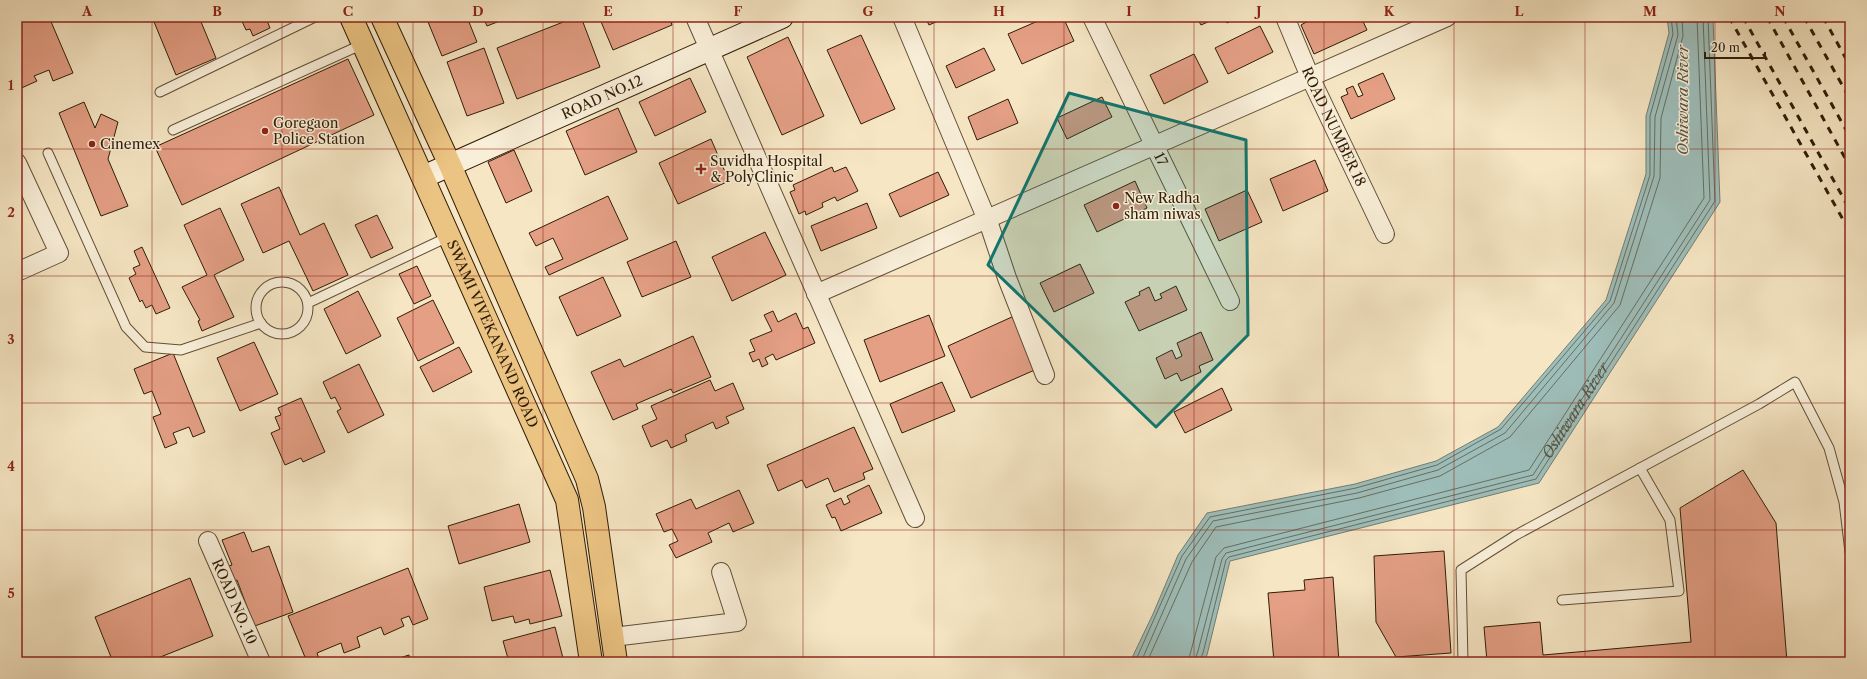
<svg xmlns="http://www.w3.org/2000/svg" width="1867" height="679" font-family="'Libre Caslon Text',serif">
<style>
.water{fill:#9ebeba;stroke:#727e72}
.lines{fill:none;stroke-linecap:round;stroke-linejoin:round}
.shore{stroke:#666e60;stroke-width:1}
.building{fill:#e49f85;stroke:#2f1d06}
.lane-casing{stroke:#614f36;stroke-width:11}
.street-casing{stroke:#614f36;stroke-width:20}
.secondary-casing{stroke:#2f1d06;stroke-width:24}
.primary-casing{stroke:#2f1d06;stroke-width:24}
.lane{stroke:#f9efd9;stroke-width:9}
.street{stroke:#f9efd9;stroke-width:18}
.secondary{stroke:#f9efd9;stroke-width:22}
.primary{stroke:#ebc382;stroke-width:22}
.rail{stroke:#2f1d06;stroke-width:3;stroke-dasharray:7 7;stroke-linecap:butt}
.marked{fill:#0f766e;fill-opacity:0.2;stroke:#0f766e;stroke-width:3;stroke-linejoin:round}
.grid{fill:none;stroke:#8f2418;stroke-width:1;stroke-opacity:0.55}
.poi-dot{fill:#8f2418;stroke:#f9efd9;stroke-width:1.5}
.labels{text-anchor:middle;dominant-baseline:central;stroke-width:3;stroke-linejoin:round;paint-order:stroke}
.street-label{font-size:14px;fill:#2f1d06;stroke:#f9efd9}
.poi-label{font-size:14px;fill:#2f1d06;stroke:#f9efd9;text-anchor:start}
.water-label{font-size:15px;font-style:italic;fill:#565545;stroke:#f9efd9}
.neatline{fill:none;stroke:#8f2418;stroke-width:1.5}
.grid-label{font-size:13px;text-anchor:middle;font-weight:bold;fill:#8f2418}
</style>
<rect width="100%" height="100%" fill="#f6e6c4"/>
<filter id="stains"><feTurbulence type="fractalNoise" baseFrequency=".005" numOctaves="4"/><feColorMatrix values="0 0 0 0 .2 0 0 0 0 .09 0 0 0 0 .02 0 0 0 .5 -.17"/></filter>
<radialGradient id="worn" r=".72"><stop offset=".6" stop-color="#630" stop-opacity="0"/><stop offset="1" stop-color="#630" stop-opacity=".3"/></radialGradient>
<path class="water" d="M1667,17H1711L1713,19L1720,202L1539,483L1230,561L1207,655L1202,662H1130L1153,614L1178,555L1207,513L1355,484L1436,461L1498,427L1606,300L1646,174V116L1669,33Z"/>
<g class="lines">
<g class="shore">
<path d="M1135,662L1182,556L1210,517L1356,488L1437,465L1501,429L1610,301L1650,175V116L1673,34L1671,17"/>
<path d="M1141,662L1186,559L1213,521L1357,493L1438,470L1505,433L1614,303L1654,176L1655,117L1678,35L1676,17"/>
<path d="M1147,662L1192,562L1216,527L1359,498L1440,476L1510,437L1620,305L1660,178L1661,118L1683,36L1682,17"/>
<path d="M1188,662L1216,557L1224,548L1529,470L1704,198L1697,17"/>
<path id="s1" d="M1194,662L1198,651L1222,559L1226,553L1533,475L1710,200L1703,17"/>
<path d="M1199,662L1203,653L1226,560L1229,557L1536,479L1715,201L1708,17"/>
</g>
</g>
<g class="building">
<path d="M17,17H49L73,73L53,81L49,70L34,76L37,81L17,90Z"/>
<path d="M152,17H199L216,58L176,75Z"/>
<path d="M240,17H269L266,18L270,28L253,36L250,29L246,30Z"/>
<path d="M426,17H467L477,42L442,56Z"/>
<path d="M483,17H510L487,26Z"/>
<path d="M576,17H581L600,67L517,99L497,48Z"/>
<path d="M599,17H669L672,25L613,50Z"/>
<path d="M925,17H947L929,25Z"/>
<path d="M1047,17H1063L1074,41L1022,64L1008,34Z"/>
<path d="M1199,17H1219L1201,25L1197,18Z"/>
<path d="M1224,17H1238L1227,23Z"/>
<path d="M1306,17H1361L1367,30L1314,54L1301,25L1308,21Z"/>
<path d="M1260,26L1273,52L1228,74L1215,48Z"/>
<path d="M861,35L895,109L861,124L827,50Z"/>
<path d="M788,37L824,116L782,135L747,57Z"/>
<path d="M484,48L504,103L467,116L447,62Z"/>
<path d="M984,48L995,70L956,88L946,66Z"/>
<path d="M1194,54L1208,82L1164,104L1150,75Z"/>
<path d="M348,59L374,115L182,205L155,147Z"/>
<path d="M1383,73L1395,99L1351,119L1341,97L1348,94L1346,89L1353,86L1358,97L1363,95L1358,84Z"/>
<path d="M690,78L706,112L655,136L639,102Z"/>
<path d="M1102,97L1112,117L1067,139L1057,118Z"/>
<path d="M1008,99L1018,123L977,140L968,117Z"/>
<path d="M84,102L95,128L101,114L118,122L108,159L128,206L101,216L59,113Z"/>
<path d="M618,108L637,152L585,175L566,131Z"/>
<path d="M711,139L729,181L678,204L659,163Z"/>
<path d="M514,150L532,191L506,203L488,162Z"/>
<path d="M1315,160L1328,191L1283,211L1270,179Z"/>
<path d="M832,167L834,172L846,167L858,191L837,201L835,197L822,203L823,207L806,215L805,211L799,214L790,192L795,190L793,185Z"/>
<path d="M938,172L949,195L900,217L889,194Z"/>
<path d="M1135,181L1147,208L1097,232L1084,205Z"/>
<path d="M279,187L300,235L324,223L348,275L313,291L289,241L263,253L241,204Z"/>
<path d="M1247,190L1262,222L1219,241L1205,209Z"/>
<path d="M608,196L628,239L549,275L545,267L563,259L553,238L536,246L529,233Z"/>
<path d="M867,203L877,228L821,251L811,226Z"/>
<path d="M220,208L244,260L214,275L234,317L202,331L198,321L200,320L182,287L207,275L184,225Z"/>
<path d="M377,215L393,248L371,258L355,225Z"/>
<path d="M765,232L786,275L732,301L712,257Z"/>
<path d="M676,241L691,277L642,297L627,262Z"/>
<path d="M142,247L170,308L156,314L152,305L146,308L142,300L140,302L129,278L136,274L133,268L140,265L134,251Z"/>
<path d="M1080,264L1094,293L1054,312L1040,283Z"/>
<path d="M417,266L431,296L414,304L399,274Z"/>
<path d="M603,277L621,316L577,336L559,297Z"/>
<path d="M1176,286L1187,310L1139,331L1125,302L1140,295L1139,292L1149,287L1155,301L1162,298L1160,294Z"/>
<path d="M358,291L381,336L346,354L324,309Z"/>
<path d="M433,300L454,343L418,361L397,318Z"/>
<path d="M773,311L778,322L796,313L803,329L808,327L815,343L776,360L773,354L765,358L768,364L762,367L759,359L753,362L749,353L755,351L750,340L772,331L764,315Z"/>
<path d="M929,315L945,356L880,382L864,340Z"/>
<path d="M1014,316L1037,369L971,398L948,346Z"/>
<path d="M1201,332L1213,360L1199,366L1201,372L1181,381L1177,373L1165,379L1156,358L1172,350L1176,359L1182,356L1177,343Z"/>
<path d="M693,336L711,377L673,393L671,389L636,404L638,409L613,420L591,372L620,359L624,367Z"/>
<path d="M254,342L278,394L240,411L217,358Z"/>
<path d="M459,347L472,372L433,392L420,367Z"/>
<path d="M173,353L205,432L193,437L189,427L173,433L177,443L165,448L153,417L161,414L152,391L144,394L134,369Z"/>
<path d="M359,364L384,415L348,433L337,411L341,409L335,397L331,399L323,382Z"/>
<path d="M710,380L715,391L733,383L744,409L726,417L729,423L716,429L713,422L685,435L687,441L671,448L667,440L651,447L642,426L657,419L651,406Z"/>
<path d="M942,382L955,411L902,433L890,404Z"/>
<path d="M1222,388L1232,410L1185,433L1174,412Z"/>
<path d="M301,398L325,452L303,462L301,458L285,465L271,433L280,429L275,417L281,415L278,408Z"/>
<path d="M854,427L873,469L863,473L865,479L834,492L828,478L806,488L802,480L778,491L767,465Z"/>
<path d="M1743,470L1776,523L1787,662H1487L1484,627L1540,622L1543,655L1691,642L1680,508Z"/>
<path d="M869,485L882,513L841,531L835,517L832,518L826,505L841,498L844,505L850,502L847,496Z"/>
<path d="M739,490L754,523L733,532L729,523L708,533L712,542L676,558L669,545L678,541L672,529L664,532L656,514L691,499L696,509Z"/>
<path d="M519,504L530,542L459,564L448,526Z"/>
<path d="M244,532L252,552L269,546L293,612L252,627L247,616L250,615L237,580L235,581L229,566L232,565L222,540Z"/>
<path d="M1444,551L1451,653L1396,657L1376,622L1374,556Z"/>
<path d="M408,568L428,619L413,625L409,616L401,619L404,626L384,635L381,627L357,637L360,647L344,653L341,643L317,653L319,659L307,662L288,616Z"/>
<path d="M550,570L562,616L530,624L529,619L515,623L513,616L492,621L484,587Z"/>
<path d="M1333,577L1339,662H1274L1268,593L1305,590L1304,580Z"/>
<path d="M190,578L213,636L148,662H113L95,617Z"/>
<path d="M555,627L564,662H509L503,641Z"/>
<path d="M409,655L411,662H387Z"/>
</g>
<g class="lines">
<g class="lane-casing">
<g id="lane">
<path d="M160,92L315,17"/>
<path d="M173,130L363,44"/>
<path d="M48,153L126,327L145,347L181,350L261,323"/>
<circle cx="282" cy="308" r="26"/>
<path d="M308,303L450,236"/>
<path d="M1562,600L1679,591L1670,520L1640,468"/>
<path d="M1463,662L1461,570L1516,535L1759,404L1795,382L1829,448L1844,502L1850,552"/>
</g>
</g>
<g class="street-casing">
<g id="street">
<path d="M695,17L915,518"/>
<path d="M902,17L990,227L1007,278L1045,375"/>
<path id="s2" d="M1092,17L1230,301"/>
<path id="s3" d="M1285,17L1310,77L1385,234"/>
<path d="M17,163L59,253L17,272"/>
<path d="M816,294L1447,17"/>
<path id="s4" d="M208,541L261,662"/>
<path d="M613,637L737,622L721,572"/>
</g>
</g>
<g class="secondary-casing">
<g id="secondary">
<path id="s5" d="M423,177L782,17"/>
</g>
</g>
<g class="primary-casing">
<g id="primary">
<path id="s6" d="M351,17L567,500L591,662"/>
<path d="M382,17L450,165L587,479L594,507L616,662"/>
</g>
</g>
<use href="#lane" class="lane"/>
<use href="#street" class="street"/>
<use href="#secondary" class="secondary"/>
<use href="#primary" class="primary"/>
<g class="rail">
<path d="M1729,17L1850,232"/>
<path d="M1743,17L1850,210"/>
<path d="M1767,17L1850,167"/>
<path d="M1783,17L1850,137"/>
<path d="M1804,17L1850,99"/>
<path d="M1823,17L1850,66"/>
</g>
</g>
<path class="marked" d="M1069,93L1246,140L1248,335L1156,427L988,265Z"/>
<path class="grid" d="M152,17V662M282,17V662M413,17V662M543,17V662M673,17V662M803,17V662M934,17V662M1064,17V662M1194,17V662M1324,17V662M1454,17V662M1585,17V662M1715,17V662M17,149H1850M17,276H1850M17,403H1850M17,530H1850"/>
<g class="poi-dot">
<circle cx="265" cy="131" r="4"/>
<circle cx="92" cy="144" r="4"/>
<path d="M699 163h4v4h4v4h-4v4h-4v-4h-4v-4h4z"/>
<circle cx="1116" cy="206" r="4"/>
</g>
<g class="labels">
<g class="street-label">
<text stroke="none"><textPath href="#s5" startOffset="196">ROAD NO.12</textPath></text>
<text stroke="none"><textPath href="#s3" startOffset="120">ROAD NUMBER 18</textPath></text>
<text stroke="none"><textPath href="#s2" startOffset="158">17</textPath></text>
<text stroke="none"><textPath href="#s6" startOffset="347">SWAMI VIVEKANAND ROAD</textPath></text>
<text stroke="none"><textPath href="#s4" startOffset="66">ROAD NO. 10</textPath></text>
</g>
<g class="poi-label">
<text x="273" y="123">Goregaon<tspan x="273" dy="16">Police Station</tspan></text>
<text x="100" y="144">Cinemex</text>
<text x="710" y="161">Suvidha Hospital<tspan x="710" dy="16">&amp; PolyClinic</tspan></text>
<text x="1124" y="198">New Radha<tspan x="1124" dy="16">sham niwas</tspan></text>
</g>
<g class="water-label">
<text transform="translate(1682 100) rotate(-90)">Oshiwara River</text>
<text stroke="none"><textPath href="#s1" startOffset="508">Oshiwara River</textPath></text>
</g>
</g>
<rect width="1867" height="679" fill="none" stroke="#f6e6c4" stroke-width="44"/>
<path d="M1705 52v6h60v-6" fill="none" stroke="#2f1d06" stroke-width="2"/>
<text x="1711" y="52" font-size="12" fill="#2f1d06" stroke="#f9efd9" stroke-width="3" paint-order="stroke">20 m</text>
<rect x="22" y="22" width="1823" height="635" class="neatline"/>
<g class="grid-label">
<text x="87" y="16">A</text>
<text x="217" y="16">B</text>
<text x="348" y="16">C</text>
<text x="478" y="16">D</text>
<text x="608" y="16">E</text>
<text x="738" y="16">F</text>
<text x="868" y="16">G</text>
<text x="999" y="16">H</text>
<text x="1129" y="16">I</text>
<text x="1259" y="16">J</text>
<text x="1389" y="16">K</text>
<text x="1519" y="16">L</text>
<text x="1650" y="16">M</text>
<text x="1780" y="16">N</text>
<text x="11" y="90">1</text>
<text x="11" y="217">2</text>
<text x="11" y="344">3</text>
<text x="11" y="471">4</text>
<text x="11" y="598">5</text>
</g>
<rect width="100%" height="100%" filter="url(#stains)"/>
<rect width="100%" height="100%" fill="url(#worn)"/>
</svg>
